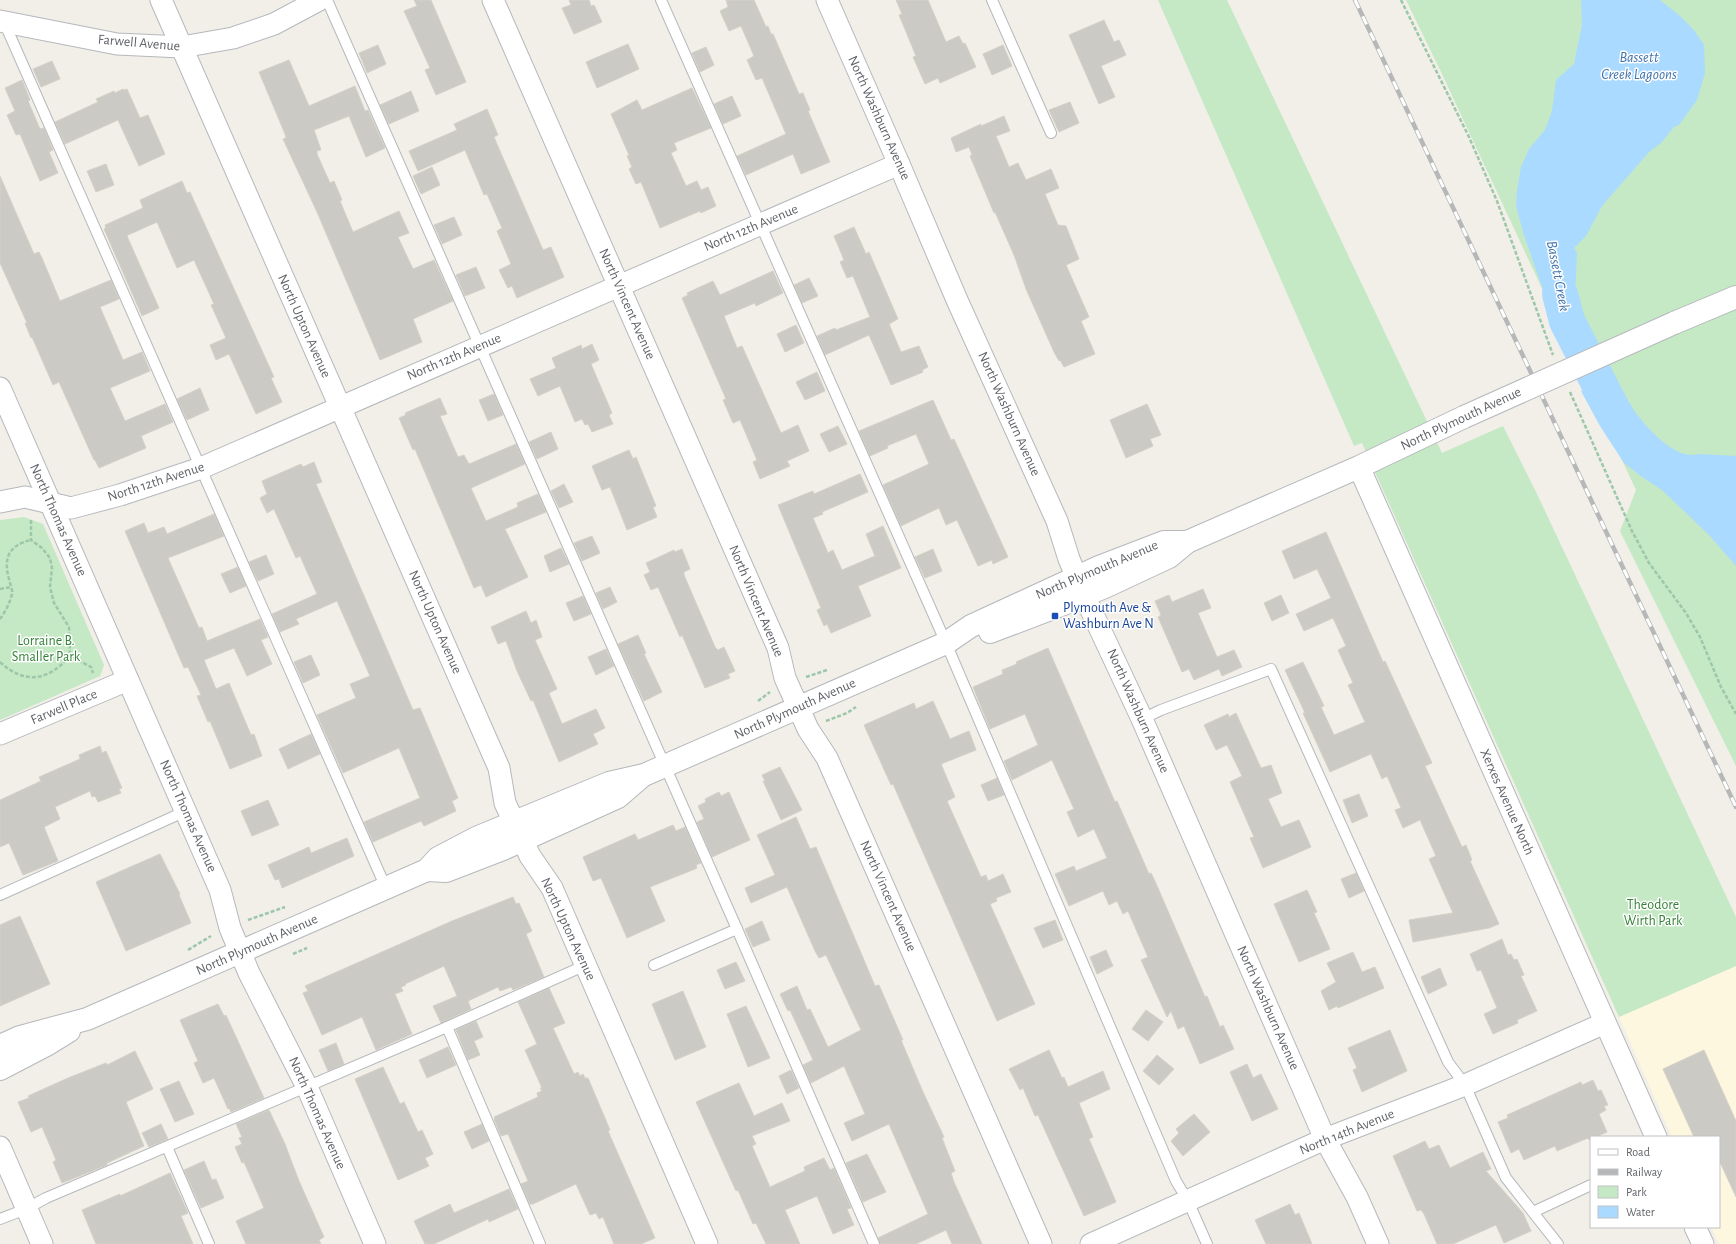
<svg xmlns="http://www.w3.org/2000/svg" width="1736" height="1244" font-family="'Alegreya Sans',sans-serif">
<style>
.commercial{fill:#fef7e0}
.green{fill:#c5e8c5}
.water{fill:#aadaff}
.lines{fill:none;stroke-linecap:round;stroke-linejoin:round}
.river{stroke:#aadaff;stroke-width:36}
.building{fill:#cccac5;stroke:#d6d1c6}
.service-casing{stroke:#b5b8bc;stroke-width:12}
.minor-casing{stroke:#b5b8bc;stroke-width:23}
.tertiary-casing{stroke:#b5b8bc;stroke-width:24}
.path{stroke:#9cc7a9;stroke-width:2.5;stroke-dasharray:4 2;stroke-linecap:butt}
.service{stroke:#fff;stroke-width:10}
.minor{stroke:#fff;stroke-width:21}
.tertiary{stroke:#fff;stroke-width:22}
.rail-casing{stroke:#b6b7b8;stroke-width:4.5}
.rail{stroke:#fff;stroke-width:3;stroke-dasharray:9;stroke-linecap:butt}
.tertiary-bridge-casing{stroke:#b5b8bc;stroke-width:24;stroke-linecap:butt}
.tertiary-bridge{stroke:#fff;stroke-width:22}
.transit-dot{fill:#1a4fb4;stroke:#fff;stroke-width:1.5}
.labels{text-anchor:middle;dominant-baseline:central;stroke-width:3;stroke-linejoin:round;paint-order:stroke}
.street-label{font-size:14px;fill:#5f6368;stroke:#fff}
.transit-label{font-size:14px;fill:#164399;stroke:#fff;text-anchor:start}
.park-label{font-size:14px;fill:#348238;stroke:#fff}
.water-label{font-size:15px;font-style:italic;fill:#4174aa;stroke:#fff}
</style>
<rect width="100%" height="100%" fill="#f1efe8"/>
<path class="commercial" d="M1736,966V1244H1719L1711,1227H1719V1137H1672L1619,1017Z"/>
<g class="green">
<path d="M1158,0H1227L1442,453L1503,426L1537,494L1736,917V966L1619,1017L1362,443L1354,446Z"/>
<path d="M1406,0H1736V766L1620,531L1636,490L1441,72Z"/>
<path d="M24,517L43,524L104,665L100,676L0,720V520Z"/>
</g>
<g class="water">
<path d="M1581,0H1660L1680,16L1694,30L1704,45L1705,73L1697,100L1679,125L1674,127L1661,143L1649,152L1602,206L1586,236L1574,248L1577,253L1576,277L1574,295L1578,305L1580,324L1587,335L1564,345L1553,319L1523,232L1516,206L1517,191L1521,167L1529,149L1545,130L1552,111L1556,80L1574,64L1582,25Z"/>
<path d="M1612,378C1625,400 1667,463 1698,454L1736,456V566L1710,536L1662,490L1642,477L1624,463L1600,426L1581,391Z"/>
</g>
<g class="lines">
<path class="river" d="M1560,294L1567,321L1610,405L1622,426"/>
</g>
<g class="building">
<path d="M414,0H431L466,82L436,95L425,70L430,68L404,11L417,6Z"/>
<path d="M569,0H589L591,6L594,5L602,22L574,34L562,8L571,5Z"/>
<path d="M726,0H754L766,27L768,26L771,34H773L799,94L803,93L810,110L808,111L830,162L801,174L793,154L746,175L737,156L786,134L762,78L756,80L747,60L754,56L741,26L729,31L720,11L728,7Z"/>
<path d="M896,0H928L946,42L959,36L963,44L965,43L976,67L940,83L938,78L925,84L913,57L916,56L899,15L902,14Z"/>
<path d="M1104,20L1114,42L1119,40L1126,55L1101,66L1115,97L1099,104L1069,35Z"/>
<path d="M628,44L639,69L597,88L586,62Z"/>
<path d="M378,45L386,64L367,73L359,53Z"/>
<path d="M1003,45L1012,66L992,75L983,54Z"/>
<path d="M706,47L714,65L700,72L692,53Z"/>
<path d="M289,60L309,106L355,86L365,111L368,110L385,148L366,157L349,116L314,130L321,150L317,151V154L330,183L334,181L342,200L340,201L353,232L399,211L409,233L398,237L413,269L434,260L453,301L413,319L422,342L380,360L317,212L283,139L286,138L285,134L259,72Z"/>
<path d="M52,61L60,79L41,87L33,69Z"/>
<path d="M22,80L30,100L28,101L40,129L44,128L53,150L49,152L58,173L40,181L20,134L16,135L7,115L15,111L5,88Z"/>
<path d="M692,88L711,128L674,143L677,150L671,153L686,186L697,181L701,190L708,187L716,206L701,213L700,211L660,228L641,182L636,184L629,169L632,167L627,156L629,155L611,114L637,100L642,110Z"/>
<path d="M123,89L124,90L127,89L140,118L148,115L165,154L139,166L118,120L65,144L55,122L98,102L96,99L114,91L115,93Z"/>
<path d="M411,91L419,111L389,124L380,105Z"/>
<path d="M732,96L741,116L723,124L714,104Z"/>
<path d="M1070,102L1079,123L1059,132L1049,110Z"/>
<path d="M487,109L498,135L494,137L543,250L551,247L564,277L517,298L512,286L508,288L499,270L511,264L497,231L502,228L487,194L484,195L465,150L418,171L409,151L457,130L454,124Z"/>
<path d="M1004,116L1010,131L996,136L1009,167L1018,163L1026,180L1051,169L1059,188L1045,194L1058,225L1066,226L1079,259L1066,265L1089,317L1081,321L1095,354L1064,367L1060,360L1059,361L1054,352L1026,289L1014,255L995,212L994,213L970,156L972,155L969,147L956,152L951,138L981,124V126Z"/>
<path d="M106,164L114,185L96,192L87,171Z"/>
<path d="M432,167L440,185L421,194L413,176Z"/>
<path d="M0,176L34,254L39,252L42,258L60,301L111,280L119,299L100,307L123,360L142,352L150,371L110,388L125,421L165,404L173,422L141,436L146,448L99,468L95,460H94L59,382L53,385L32,337L31,338L25,323H27L0,263Z"/>
<path d="M182,181L187,193L190,192L274,377L271,378L282,402L256,414L229,354L216,360L210,345L226,338L211,305L214,304L194,260L177,268L157,222L128,235L127,236L159,308L142,316L104,229L106,228L105,225L143,208L140,200Z"/>
<path d="M454,217L462,235L442,244L434,225Z"/>
<path d="M854,227L866,254L869,252L898,319L889,324L901,352L919,346L928,367L922,370L923,372L921,373L891,385L869,335L825,355L817,336L835,328L836,330L870,317L853,276L847,278L840,262L844,260L834,236Z"/>
<path d="M476,267L485,288L465,296L456,275Z"/>
<path d="M773,271L783,293L756,306L755,303L724,316L737,348L742,346L781,433L798,425L809,451L787,461L790,466L760,479L753,462L757,460L740,420L733,423L723,400L726,399L682,298L688,295L687,293L713,281L720,295Z"/>
<path d="M809,278L818,296L802,303L794,285Z"/>
<path d="M796,325L804,343L785,352L777,334Z"/>
<path d="M592,344L599,360L591,364L612,413L609,415L613,424L592,432L588,424L585,425L582,419L575,422L560,386L538,396L530,379L556,368L552,358L581,345L582,349Z"/>
<path d="M817,372L825,391L805,400L796,382Z"/>
<path d="M200,388L209,410L187,420L177,399Z"/>
<path d="M494,394L503,415L488,421L479,400Z"/>
<path d="M440,398L447,414L440,416L458,457L464,455L469,464L516,444L525,464L471,488L486,521L518,507L517,503L538,494L546,512L505,529L528,577L486,597L481,585L474,588L415,449L413,450L399,418L406,415L405,413Z"/>
<path d="M933,400L951,440L954,439L1008,557L993,564L992,560L978,566L957,520L946,525L939,508L901,526L883,485L929,464L916,434L887,446L888,448L870,456L859,431Z"/>
<path d="M1147,404L1161,435L1150,439L1153,446L1151,447L1126,458L1110,420Z"/>
<path d="M838,426L847,444L829,452L820,434Z"/>
<path d="M551,432L558,449L537,459L529,442Z"/>
<path d="M629,450L633,459L636,457L656,506L653,507L657,517L627,530L610,487L602,490L592,466Z"/>
<path d="M314,462L322,482L316,484L413,710L420,708L458,798L452,801L456,811L424,826L421,821L373,842L364,822L420,798L399,748L343,773L317,715L356,698L350,684L370,676L337,601L296,619L299,624L280,632L272,614L317,594L300,556L296,558L274,509L267,513L260,498L267,494L262,481L301,464L303,467Z"/>
<path d="M860,474L868,492L822,512L823,514L813,518L828,553L833,550L842,570L875,556L866,534L883,526L901,568L858,586L871,616L831,633L827,624L824,626L817,610L821,608L778,505L813,491L814,494Z"/>
<path d="M564,484L573,502L559,508L551,491Z"/>
<path d="M214,514L224,536L168,558L199,628L202,627L207,641L260,619L268,637L261,640L272,664L247,676L234,648L204,660L216,689L229,683L251,735L254,734L262,756L230,769L210,721L208,722L197,696L201,695L188,667L184,668L125,531L144,523L148,533L164,527L167,534Z"/>
<path d="M1326,532L1383,662L1385,661L1432,763L1425,766L1462,847L1466,845L1472,860L1470,861L1499,924L1489,928L1413,942L1409,920L1453,913L1429,859L1436,856L1420,820L1403,828L1395,810L1401,808L1387,776L1382,779L1371,754L1330,772L1303,713H1305L1285,670L1303,662L1324,706L1321,707L1334,735L1365,722L1348,685L1353,683L1338,650L1346,646L1333,618L1304,631L1296,614L1331,598L1317,569L1294,579L1282,551Z"/>
<path d="M592,536L600,553L582,561L574,543Z"/>
<path d="M561,548L569,564L550,572L544,556Z"/>
<path d="M682,549L690,569L684,572V575L715,647L718,650L724,647L735,671L728,674L730,678L705,688L682,635L680,637L658,587L651,590L644,575L650,572L646,563L674,550L675,552Z"/>
<path d="M933,549L942,571L925,578L915,557Z"/>
<path d="M266,555L274,574L258,581L249,562Z"/>
<path d="M238,567L246,586L230,593L221,574Z"/>
<path d="M610,587L617,602L603,609L596,593Z"/>
<path d="M1203,589L1211,608L1198,613L1217,657L1234,650L1242,667L1222,676L1219,669L1194,680L1189,669L1182,672L1158,617L1161,615L1155,601L1169,595L1172,602Z"/>
<path d="M1281,595L1289,613L1272,621L1264,603Z"/>
<path d="M583,596L591,614L574,621L566,603Z"/>
<path d="M526,611L531,623L536,620L542,637L535,640L557,689L549,693L562,724L596,709L605,728L593,734L598,744L559,762L533,700L531,701L517,671L506,641L498,644L491,627Z"/>
<path d="M638,635L646,653L644,654L662,692L644,701L618,644Z"/>
<path d="M1048,648L1115,802L1117,801L1149,874L1151,873L1155,881L1205,997L1207,996L1220,1027L1223,1025L1234,1049L1200,1064L1184,1026L1178,1029L1171,1011L1167,1017L1141,960L1148,957L1128,911L1123,914L1117,901L1109,905L1103,891L1069,906L1055,874L1074,866L1076,871L1107,858L1094,829L1078,837L1067,812L1074,809L1052,760L1012,780L1004,761L1038,745L1025,714L990,729L973,687L1003,674L1002,670L1017,664L1016,662Z"/>
<path d="M606,649L614,666L596,675L588,657Z"/>
<path d="M311,655L320,675L303,683L294,662Z"/>
<path d="M933,701L950,739L969,731L976,750L941,764L955,797L947,801L981,877L986,875L988,881L1003,874L1011,892L996,898L997,901L990,904L1035,1004L997,1021L893,784L891,785L864,725L914,703L916,709Z"/>
<path d="M1236,713L1261,768L1271,765L1282,793L1268,799L1281,827L1299,820L1311,847L1263,868L1250,838L1254,837L1230,782L1242,776L1227,745L1216,750L1204,725L1228,714L1229,717Z"/>
<path d="M311,734L320,754L288,769L279,749Z"/>
<path d="M100,746L102,753L106,751L122,788L119,789L121,793L98,802L95,796L92,797L90,791L55,807L60,819L44,827L58,861L23,875L9,843L0,847V800L41,781L39,777L80,759L79,755Z"/>
<path d="M780,767L802,810L781,820L763,781H765L762,775Z"/>
<path d="M997,778L1004,795L988,801L981,785Z"/>
<path d="M719,792L721,796L729,792L750,840L712,857L697,822L704,819L698,806L706,802L705,799Z"/>
<path d="M1359,794L1368,816L1352,823L1343,800Z"/>
<path d="M268,800L279,825L252,836L241,811Z"/>
<path d="M796,817L810,849L816,847L875,986L879,985L903,1040H901L923,1092L944,1137L942,1138L955,1171L951,1173L954,1182L982,1244H952L946,1230L916,1244H880L878,1238L928,1214L889,1124L852,1141L844,1123L865,1114L844,1066L811,1083L803,1065L813,1060L790,1010L788,1011L780,994L797,986L807,1010L810,1009L828,1047L861,1030L826,955L819,958L815,951L787,887L751,903L745,888L775,875L757,835Z"/>
<path d="M673,825L676,831L685,827L701,863L696,865L697,868L695,869L650,887L665,921L627,938L601,878L593,881L583,857L635,834L638,840Z"/>
<path d="M347,838L354,856L282,888L279,879L275,880L268,865L309,847L311,853Z"/>
<path d="M160,854L180,894L179,895L191,923L126,951L96,882Z"/>
<path d="M1356,873L1364,891L1349,898L1341,879Z"/>
<path d="M1307,890L1317,912L1314,913L1330,949L1299,962L1274,904Z"/>
<path d="M513,897L516,904L519,903L532,931L526,934L544,977L513,990L511,987L500,991L498,987L468,1001L471,1009L441,1023L433,1006L457,996L444,966L405,984L406,985L401,987L403,991L395,994L412,1034L376,1050L362,1017L322,1035L303,993L308,991L305,986L452,921Z"/>
<path d="M20,916L50,984L0,1006V925Z"/>
<path d="M1055,920L1063,940L1043,948L1034,928Z"/>
<path d="M762,921L770,940L753,947L745,929Z"/>
<path d="M1502,939L1508,955L1511,954L1514,960L1517,959L1524,975L1521,976L1537,1011L1517,1020L1518,1023L1493,1034L1484,1014L1497,1008L1481,970L1477,971L1470,954Z"/>
<path d="M1106,950L1113,966L1097,974L1090,957Z"/>
<path d="M1353,952L1362,972L1375,967L1384,988L1338,1008L1337,1006L1329,1010L1321,991L1336,982L1327,963Z"/>
<path d="M736,962L745,981L725,989L717,970Z"/>
<path d="M1440,968L1447,985L1428,994L1421,977Z"/>
<path d="M549,988L565,1023L553,1028L574,1074L578,1072L580,1076L583,1074L585,1078H588L610,1130L608,1131L655,1238L641,1244H614L603,1217L599,1219L596,1213L590,1215L576,1184L533,1204H530L521,1184L528,1181L508,1134L501,1136L494,1119L495,1118L494,1117L538,1097L537,1093L542,1091L540,1088H542L525,1050L537,1044L518,1002Z"/>
<path d="M683,991L706,1047L675,1060L652,1004Z"/>
<path d="M218,1004L224,1016L226,1015L264,1098L231,1112L229,1108L228,1109L214,1078L203,1083L194,1063L198,1061L180,1020Z"/>
<path d="M746,1006L770,1058L748,1067L727,1014Z"/>
<path d="M1146,1010L1163,1022L1148,1041L1132,1029Z"/>
<path d="M476,1021L483,1037L474,1041L480,1055L468,1060L456,1030Z"/>
<path d="M1390,1030L1407,1071L1362,1092L1353,1070L1357,1068L1348,1048Z"/>
<path d="M336,1043L344,1064L328,1071L319,1050Z"/>
<path d="M448,1047L456,1065L427,1078L419,1060Z"/>
<path d="M1049,1050L1062,1078L1064,1077L1068,1087L1103,1071L1110,1089L1079,1103L1093,1137L1089,1139L1116,1202L1084,1216L1038,1115L1035,1116L1023,1088L1020,1090L1009,1069Z"/>
<path d="M1704,1050L1736,1121V1197L1719,1160V1137H1694L1663,1069Z"/>
<path d="M135,1051L153,1089L126,1102L144,1146L107,1163V1165L62,1183L53,1162L56,1160L42,1127L31,1132L18,1102L29,1098L28,1096L68,1078L106,1063L107,1065Z"/>
<path d="M1157,1055L1174,1069L1159,1085L1143,1071Z"/>
<path d="M1247,1064L1253,1078L1261,1074L1278,1109L1252,1121L1230,1072Z"/>
<path d="M383,1067L400,1104L404,1102L418,1132L422,1130L433,1154L425,1158L429,1166L398,1180L355,1079Z"/>
<path d="M791,1070L799,1088L787,1094L779,1076Z"/>
<path d="M1593,1080L1598,1091L1601,1090L1608,1105L1604,1106L1606,1110L1599,1114L1607,1132L1596,1137H1591L1589,1140L1588,1138L1557,1151L1555,1146L1524,1160L1519,1149L1511,1153L1498,1122L1508,1118L1507,1115L1581,1082L1582,1085Z"/>
<path d="M179,1081L194,1114L175,1122L160,1089Z"/>
<path d="M739,1083L754,1116L782,1103L790,1121L752,1136L756,1144L752,1146L770,1187L805,1171L804,1167L824,1158L830,1170L834,1168L851,1208L847,1209L854,1225L833,1234L817,1196L785,1210L800,1244H766L756,1223L753,1224L738,1190L736,1191L696,1102Z"/>
<path d="M269,1110L285,1144L299,1181L324,1237L319,1240L321,1244H246L236,1221L264,1208L244,1162L242,1163L235,1147L242,1144L239,1138L242,1137L236,1124Z"/>
<path d="M1194,1114L1210,1132L1183,1156L1171,1141L1179,1133L1176,1129Z"/>
<path d="M161,1124L168,1139L149,1147L142,1133Z"/>
<path d="M482,1124L489,1141L472,1149L464,1132Z"/>
<path d="M1425,1141L1429,1149L1439,1145L1450,1168L1483,1152L1491,1169L1486,1171L1523,1213L1531,1231L1504,1243L1496,1225L1453,1244H1437L1424,1214L1421,1210L1417,1211L1393,1156Z"/>
<path d="M867,1154L886,1192L863,1202L846,1163Z"/>
<path d="M204,1161L212,1180L216,1179L224,1198L201,1208L184,1170Z"/>
<path d="M170,1173L188,1213L181,1216L193,1244H96L82,1210L120,1194V1196Z"/>
<path d="M509,1189L518,1209L489,1222L488,1219L434,1244H425L414,1221L450,1204L454,1213Z"/>
<path d="M1290,1204L1295,1215L1299,1213L1312,1244H1266L1255,1220Z"/>
</g>
<g class="lines">
<g class="service-casing">
<g id="service">
<path d="M327,0L737,929L874,1244"/>
<path d="M661,0L946,643L1176,1181L1188,1201L1207,1244"/>
<path d="M992,0L1051,133"/>
<path d="M4,22L386,888"/>
<path d="M1142,719L1161,710L1271,669L1448,1062L1465,1085L1506,1178L1558,1244"/>
<path d="M0,895L186,811"/>
<path d="M654,965L737,929"/>
<path d="M447,1027L540,1244"/>
<path d="M167,1147L209,1244"/>
<path d="M1533,1212L1591,1185"/>
<path d="M0,1219L26,1209L46,1198L447,1027L586,965"/>
</g>
</g>
<g class="minor-casing">
<g id="minor">
<path d="M161,0L499,768L505,803L530,856L552,888L707,1244"/>
<path d="M493,0L778,648L785,678L808,729L827,758L1041,1244"/>
<path d="M827,0L899,164L957,300L1057,521L1069,559L1084,595L1142,719L1325,1139L1357,1197L1378,1244"/>
<path d="M0,21L117,44L182,47L233,38L274,24L319,0"/>
<path d="M0,388L220,890L230,928L249,973L307,1087L375,1244"/>
<path d="M1359,467L1656,1137"/>
<path d="M0,502L25,497L71,508L120,495L201,468L899,164"/>
<path d="M0,734L128,680"/>
<path d="M0,1147L42,1244"/>
<path d="M1695,1227L1703,1244"/>
<path d="M1091,1244L1325,1139L1465,1085L1605,1023"/>
</g>
</g>
<g class="tertiary-casing">
<g id="tertiary">
<path d="M1674,323L1736,297"/>
<path d="M990,632L1061,605L1107,586L1169,557L1187,542L1359,467L1464,417"/>
<path d="M427,870L446,871L503,849L618,797L640,778"/>
<path d="M0,1046L20,1037L87,1019L427,870L438,858L476,838L609,783L644,775L946,643L971,626L1099,567L1164,542H1187"/>
<path d="M0,1069L48,1044L69,1031"/>
</g>
</g>
<g class="path">
<path d="M1401,0L1469,137L1497,201L1553,355"/>
<path d="M1570,392L1632,531L1649,563L1686,613L1700,637L1721,687L1736,714"/>
<path d="M31,520V540L42,548L50,558L52,568L50,587L54,603L69,627L70,656"/>
<path d="M0,589L11,587"/>
<path d="M0,619C5,612 10,603 12,594C13,590 10,584 9,579C3,558 9,545 31,540"/>
<path d="M0,662C25,685 48,681 70,656L91,667L93,673"/>
<path d="M806,677L827,670"/>
<path d="M758,701L770,692"/>
<path d="M826,721L847,713L856,707"/>
<path d="M248,920L285,907"/>
<path d="M188,950L211,936"/>
<path d="M293,954L307,948"/>
</g>
<use href="#service" class="service"/>
<use href="#minor" class="minor"/>
<use href="#tertiary" class="tertiary"/>
<g class="rail-casing">
<path id="rail" d="M1355,0L1736,807"/>
</g>
<use href="#rail" class="rail"/>
<g class="tertiary-bridge-casing">
<path id="tertiary-bridge" d="M1464,417L1674,323"/>
</g>
<use href="#tertiary-bridge" class="tertiary-bridge"/>
</g>
<rect class="transit-dot" x="1051" y="612" width="8" height="8" rx="2"/>
<g class="labels">
<g class="street-label">
<text transform="translate(139 43) rotate(5)">Farwell Avenue</text>
<text transform="translate(879 118) rotate(66)">North Washburn Avenue</text>
<text transform="translate(751 228) rotate(-23)">North 12th Avenue</text>
<text transform="translate(627 304) rotate(66)">North Vincent Avenue</text>
<text transform="translate(304 326) rotate(66)">North Upton Avenue</text>
<text transform="translate(454 357) rotate(-23)">North 12th Avenue</text>
<text transform="translate(1009 414) rotate(66)">North Washburn Avenue</text>
<text transform="translate(1461 419) rotate(-25)">North Plymouth Avenue</text>
<text transform="translate(156 482) rotate(-18)">North 12th Avenue</text>
<text transform="translate(58 520) rotate(66)">North Thomas Avenue</text>
<text transform="translate(1097 570) rotate(-23)">North Plymouth Avenue</text>
<text transform="translate(756 601) rotate(67)">North Vincent Avenue</text>
<text transform="translate(435 622) rotate(66)">North Upton Avenue</text>
<text transform="translate(64 707) rotate(-23)">Farwell Place</text>
<text transform="translate(795 709) rotate(-24)">North Plymouth Avenue</text>
<text transform="translate(1138 711) rotate(66)">North Washburn Avenue</text>
<text transform="translate(1507 802) rotate(66)">Xerxes Avenue North</text>
<text transform="translate(188 816) rotate(66)">North Thomas Avenue</text>
<text transform="translate(888 896) rotate(66)">North Vincent Avenue</text>
<text transform="translate(568 929) rotate(65)">North Upton Avenue</text>
<text transform="translate(257 945) rotate(-24)">North Plymouth Avenue</text>
<text transform="translate(1268 1008) rotate(66)">North Washburn Avenue</text>
<text transform="translate(317 1113) rotate(66)">North Thomas Avenue</text>
<text transform="translate(1347 1132) rotate(-22)">North 14th Avenue</text>
</g>
<g class="transit-label">
<text x="1063" y="608">Plymouth Ave &amp;<tspan x="1063" dy="16">Washburn Ave N</tspan></text>
</g>
<g class="park-label">
<text x="46" y="641">Lorraine B.<tspan x="46" dy="16">Smaller Park</tspan></text>
<text x="1653" y="905">Theodore<tspan x="1653" dy="16">Wirth Park</tspan></text>
</g>
<g class="water-label">
<text x="1639" y="57">Bassett<tspan x="1639" dy="17">Creek Lagoons</tspan></text>
<text transform="translate(1558 276) rotate(79)">Bassett Creek</text>
</g>
</g>
<rect x="1590" y="1136" width="130" height="92" fill="#ffffff" stroke="#bfc1c3"/>
<rect x="1598" y="1149" width="20" height="6" fill="#ffffff" stroke="#bfc1c3"/>
<text x="1626" y="1156" font-size="12" fill="#5f6368">Road</text>
<rect x="1598" y="1169" width="20" height="6" fill="#b6b7b8" stroke="#bfc1c3"/>
<text x="1626" y="1176" font-size="12" fill="#5f6368">Railway</text>
<rect x="1598" y="1186" width="20" height="12" fill="#c5e8c5" stroke="#bfc1c3"/>
<text x="1626" y="1196" font-size="12" fill="#5f6368">Park</text>
<rect x="1598" y="1206" width="20" height="12" fill="#aadaff" stroke="#bfc1c3"/>
<text x="1626" y="1216" font-size="12" fill="#5f6368">Water</text>
</svg>
